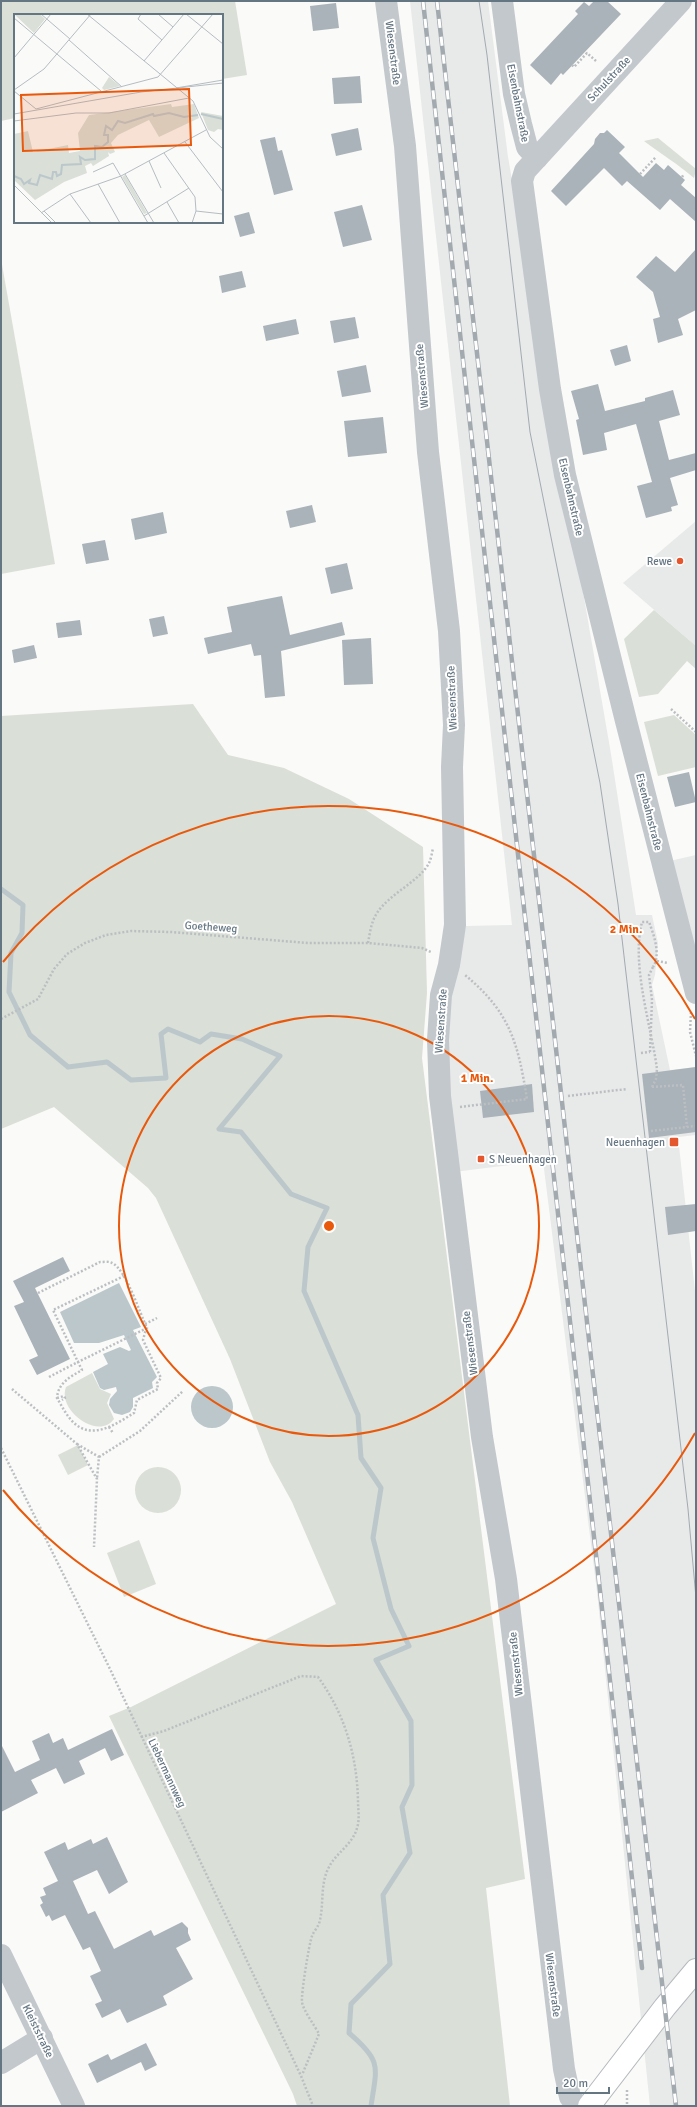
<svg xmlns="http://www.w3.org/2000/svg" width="697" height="2107" font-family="Signika,sans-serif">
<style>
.built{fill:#e8e9e9}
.green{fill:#dadfd7}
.water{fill:#bbc7cb}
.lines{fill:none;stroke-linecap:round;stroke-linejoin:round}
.stream{stroke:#bbc7cb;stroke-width:5}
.building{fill:#aab3b9}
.major-casing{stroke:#b5babe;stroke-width:24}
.path{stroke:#bbbfc2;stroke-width:2.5;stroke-dasharray:2 2;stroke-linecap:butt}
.minor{stroke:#c3c8cc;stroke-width:22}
.major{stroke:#fff;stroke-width:22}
.tram{stroke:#a2aab0;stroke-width:1}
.rail-casing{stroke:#a2aab0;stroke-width:4.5}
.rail{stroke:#fff;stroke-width:3;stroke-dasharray:9;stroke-linecap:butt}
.path-bridge{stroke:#bbbfc2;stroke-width:2.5;stroke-dasharray:2 2;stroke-linecap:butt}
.ring{fill:none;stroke:#e8590c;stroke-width:2}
.poi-dot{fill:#e4572e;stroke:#fff;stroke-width:1.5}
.labels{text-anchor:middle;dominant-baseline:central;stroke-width:4;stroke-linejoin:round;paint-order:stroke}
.street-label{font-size:11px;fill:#657683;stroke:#fff}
.poi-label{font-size:11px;fill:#657683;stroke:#fff;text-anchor:end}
.inset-river{fill:none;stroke:#bbc7cb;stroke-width:2}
.inset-road{fill:none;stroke:#b5bdc2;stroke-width:1}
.view{fill:#e8590c;fill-opacity:0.15;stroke:#e8590c;stroke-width:2}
.inset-edge{fill:none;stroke:#657683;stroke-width:2}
.centre{fill:#e8590c;stroke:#fff;stroke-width:2}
.ring-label{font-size:12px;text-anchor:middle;font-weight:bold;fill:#e8590c;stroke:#fff;stroke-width:4;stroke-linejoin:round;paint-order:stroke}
</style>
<rect width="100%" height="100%" fill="#fafaf8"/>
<g class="built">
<path d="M410,1H488L508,157L611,754L636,915H652L658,943L655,975L652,985L670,1070L696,1067V1135L678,1137L696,1300V2106H650L597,1592L543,1161L454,1172L445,1029L466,926L512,925Z"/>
<path d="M696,521V646L623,583Z"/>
<path d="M696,855V979L665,862Z"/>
</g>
<g class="green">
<path d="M1,1H235L247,75L222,79V15H15V118L1,121Z"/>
<path d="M658,138L696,169L694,178C678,164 661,154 644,141Z"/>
<path d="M1,259L55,564L1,574Z"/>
<path d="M654,610L696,646V669L687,661L658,694L639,697L624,639Z"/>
<path d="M193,704L228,755L284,768L349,799L423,847L427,993L422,1058L525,1879L486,1888L510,2106H297L293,2094L109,1716L131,1707L336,1604L292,1502L270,1462L230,1359L156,1198L148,1188L54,1107L1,1129V716Z"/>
<path d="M674,715L696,735V767L658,776L644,722Z"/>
<path d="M92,1373L100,1389L111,1394L107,1403L114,1419C98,1441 57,1410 66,1387Z"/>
<path d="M78,1445L88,1465L68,1475L58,1455Z"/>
<circle cx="158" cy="1490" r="23"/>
<path d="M139,1540L156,1584L124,1597L107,1553Z"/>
</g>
<g class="water">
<path d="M119,1283L141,1327L133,1330L157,1377L152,1382L153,1388L133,1398V1407L130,1412L122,1415L114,1413L109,1405L110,1399L117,1391L116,1387L104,1390L100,1388L93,1372L108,1364L103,1354L120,1347L129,1351L131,1350L124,1335L99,1343H74L60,1312Z"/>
<circle cx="212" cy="1407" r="21"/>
</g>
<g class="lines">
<path class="stream" d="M1,889L23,905L22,933L11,953L9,992L30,1035L68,1067L107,1062L131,1080L166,1078L161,1034L168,1029L200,1042L211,1034L242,1039L280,1056L219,1129L241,1132L291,1194L327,1208L308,1247L304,1291L358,1415L361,1458L381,1488L373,1538L391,1609L409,1646L376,1660L411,1721L412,1785L402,1807L410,1853L383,1895L390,1964L351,2004L349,2033C382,2061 377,2066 371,2106"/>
</g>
<g class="building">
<path d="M594,1H607L621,14L563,75L561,73L551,85L530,65L578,14L575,11L584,2L589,6Z"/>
<path d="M336,3L339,28L313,31L310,6Z"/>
<path d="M360,76L362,103L334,104L332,78Z"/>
<path d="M358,128L362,150L336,156L331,134Z"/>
<path d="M607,130L625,147L619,153L643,177L656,163L664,170L668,165L685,180L681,185L696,198V222L670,199L660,210L627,181L622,186L604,168L566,206L551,191L594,144L595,139L600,133H604Z"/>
<path d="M275,137L278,151L282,150L293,190L274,195L260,140Z"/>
<path d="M362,205L372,240L343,247L334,212Z"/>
<path d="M249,212L255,233L240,237L234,216Z"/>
<path d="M696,249V310L678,319L683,335L658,343L653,319L660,317L653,292L636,277L656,256L675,272Z"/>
<path d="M242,271L246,287L222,293L219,276Z"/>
<path d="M355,317L359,338L334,343L330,321Z"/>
<path d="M296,319L299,334L266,341L263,326Z"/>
<path d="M627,345L631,361L615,366L610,350Z"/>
<path d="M366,365L371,392L342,397L337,371Z"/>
<path d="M598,384L605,411L645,401V398L673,390L680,415L659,421L669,460L696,453V470L670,478L678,505L671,507L672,511L646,518L637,486L652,482L636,424L604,433L607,450L583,455L576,420L579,419L571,391Z"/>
<path d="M383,417L387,453L348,457L344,421Z"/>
<path d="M312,505L316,522L290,528L286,511Z"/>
<path d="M163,512L167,533L135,540L131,519Z"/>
<path d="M105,540L109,560L86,564L82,544Z"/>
<path d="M347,563L353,589L331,594L325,568Z"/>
<path d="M282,596L290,635L342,622L345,635L281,651L285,696L265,698L261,655L254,656L251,644L208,654L204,638L232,632L227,607Z"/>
<path d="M164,616L168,634L153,637L149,619Z"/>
<path d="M80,620L82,635L58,638L56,623Z"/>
<path d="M371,638L373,684L344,685L342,640Z"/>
<path d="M34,645L37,658L14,663L12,650Z"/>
<path d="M689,772L696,802L675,807L667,777Z"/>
<path d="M696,1067V1132L649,1138L642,1074Z"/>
<path d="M532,1084L534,1112L483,1118L480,1091Z"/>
<path d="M696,1204V1231L668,1235L665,1207Z"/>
<path d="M63,1257L70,1271L35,1288L70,1359L37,1375L29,1360L38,1356L14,1306L24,1302L13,1281Z"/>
<path d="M112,1729L124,1755L111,1761L105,1748L79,1761L85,1774L64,1784L56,1768L31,1780L38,1793L1,1812V1744L15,1772L40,1760L32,1741L49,1733L53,1743L63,1738L68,1750Z"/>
<path d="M107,1837L128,1882L109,1894L97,1870L73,1881L88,1914L95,1911L114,1949L151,1930L154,1936L182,1922L188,1928V1933L191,1940L176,1948L193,1979L163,1996L167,2005L127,2023L120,2009L102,2018L95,2004L102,2001L90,1976L101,1971L90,1947L83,1950L65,1915L52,1921L49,1915L46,1917L40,1905L43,1903L40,1897L46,1895L43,1888L58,1881L44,1852L65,1842L68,1850L91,1839L93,1844Z"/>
<path d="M146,2043L157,2065L145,2071L141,2062L97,2083L88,2064L108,2054L111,2060Z"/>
</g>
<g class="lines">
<g class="major-casing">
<path id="major" d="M589,2106L665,2007L696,1970"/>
</g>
<g class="path">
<path d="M572,65L574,67L587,53L596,61"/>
<path d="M640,174L656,157"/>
<path d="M682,177L684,174"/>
<path d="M671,709L696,732"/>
<path d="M368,943C370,933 371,922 377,913C389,894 420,881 429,863C431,859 432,853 433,848"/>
<path d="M657,961L668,963"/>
<path d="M691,1012L690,1032L696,1056"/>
<path d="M1,1019L38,999L54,969L67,954L85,943L106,935L131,931L171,932L308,943H368L422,948L431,952"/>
<path d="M641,1053L650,1052"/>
<path d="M652,1087L656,1079L657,1069C651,1025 631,965 642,922H649C654,935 661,955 653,967"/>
<path d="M652,1087L683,1085L687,1127"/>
<path d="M568,1096L627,1089"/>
<path d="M460,1107L527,1099C518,1044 511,1013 465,975"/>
<path d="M651,1131L696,1126"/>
<path d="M38,1293L100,1262C104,1262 109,1261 112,1263C126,1269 140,1314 147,1328L78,1362L53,1310L124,1276"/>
<path d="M145,1324L157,1318"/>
<path d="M49,1377L78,1362L82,1370C70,1377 58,1383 57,1398C62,1406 66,1415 73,1422C92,1441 116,1424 134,1413L137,1400L158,1389L157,1383L161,1378L143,1340L146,1329"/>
<path d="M12,1389L77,1444L97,1479L94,1547"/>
<path d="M57,1398L64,1396L65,1398L62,1400"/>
<path d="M109,1427L113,1433"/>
<path d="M77,1444L99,1457L97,1478"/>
<path d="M1,1448L110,1669L301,2076L313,2106"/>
<path d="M99,1457L140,1431L183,1391"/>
<path d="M141,1737L164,1731L301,1676L318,1677C345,1714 357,1756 358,1801C358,1810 360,1819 357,1828C353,1844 336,1853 329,1867C320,1884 324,1902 320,1920C319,1926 314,1931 312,1936C309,1944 301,1994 302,2002C303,2010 315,2026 319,2034L302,2075"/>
<path d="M627,2090V2106"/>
</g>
<g class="minor">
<path d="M386,1L405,146L428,452L449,631L454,725L452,767L455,925L449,965L441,995L438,1040L440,1096L482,1437L506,1579L564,2069L570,2097L578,2106"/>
<path d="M502,1L514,94L521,124L527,147L537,158"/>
<path d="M681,1L525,171L522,181L550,389L565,475L626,721L696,993"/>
<path d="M1,1955L74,2106"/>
<path d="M1,2063L42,2038"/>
</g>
<use href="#major" class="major"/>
<path class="tram" d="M479,1L487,55L530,432L600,783L618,904L688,1509L696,1598"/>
<g class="rail-casing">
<g id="rail">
<path d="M423,1L642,1968"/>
<path d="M437,1L676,2106"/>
</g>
</g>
<use href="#rail" class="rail"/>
<path class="path-bridge" d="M650,1052L652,1000L649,975L653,967"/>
</g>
<g class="ring">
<circle cx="329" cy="1226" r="210"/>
<path d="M695 1433A420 420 0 0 1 3 1490M3 962A420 420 0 0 1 695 1019"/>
</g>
<g class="poi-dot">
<circle cx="680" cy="561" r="4"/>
<rect x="669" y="1137" width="10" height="10" rx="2"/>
<rect x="477" y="1155" width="8" height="8" rx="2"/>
</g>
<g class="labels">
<g class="street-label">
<text transform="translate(393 53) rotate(83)">Wiesenstraße</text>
<text transform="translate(609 79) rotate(-47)">Schulstraße</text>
<text transform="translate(518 103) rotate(79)">Eisenbahnstraße</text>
<text transform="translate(422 376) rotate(-95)">Wiesenstraße</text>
<text transform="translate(571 497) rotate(77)">Eisenbahnstraße</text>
<text transform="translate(452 698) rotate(-92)">Wiesenstraße</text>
<text transform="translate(649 812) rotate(76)">Eisenbahnstraße</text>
<text transform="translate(211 927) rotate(4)">Goetheweg</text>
<text transform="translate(441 1021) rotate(-86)">Wiesenstraße</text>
<text transform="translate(470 1343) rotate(-97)">Wiesenstraße</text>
<text transform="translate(516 1664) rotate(-96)">Wiesenstraße</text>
<text transform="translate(167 1773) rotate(65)">Liebermannweg</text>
<text transform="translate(553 1985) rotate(83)">Wiesenstraße</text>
<text transform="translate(38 2031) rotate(64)">Kleiststraße</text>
</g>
<g class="poi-label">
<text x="672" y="561">Rewe</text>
<text x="665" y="1142">Neuenhagen</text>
<text x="489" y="1159" text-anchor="start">S Neuenhagen</text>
</g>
</g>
<g transform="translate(14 14)">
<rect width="209" height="209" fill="#fafaf8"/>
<path d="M0,0H26L31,5L20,19ZM95,63L106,72L90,76L88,74ZM157,90L158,93L180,90L185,104L145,123L135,106L104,121L97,129L101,138L96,140L94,138L95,142L79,152L77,149L71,152L73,159L50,168L21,186L0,166V120L14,117L19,138L54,131L55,139L66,137L64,119L75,101ZM187,98L209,102V116L204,115L200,118L194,116ZM111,161L133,199L130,200L108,163Z" fill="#dadfd7"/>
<path class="inset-river" d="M187,100L209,105M0,162L7,165L10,170L16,166L15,169L23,171L26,161L38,165L39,158H42L43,162L47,160L48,151L67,150L66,143L71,146L81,145V132L88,133L94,128V121H90L92,112L98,116L104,107L111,109L139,100L140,102L155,99L170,103L184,101"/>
<path class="inset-road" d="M27,0L56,25M73,0L179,87L196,123L209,135M127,0L124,5L148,26M144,0L159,13M172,0L209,30M0,4L87,77M55,26L108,73M0,44L37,0M130,47L170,0M162,74L209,66M0,76L30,55L77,0M0,77L22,95L144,63L199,0M0,100L127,78L209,69M0,107L62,99H95L175,84M171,128L209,178M150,139L181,183L182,197L178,209M135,147L147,174M79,158L99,149L134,209M111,160L140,209M84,170L106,209M0,171L38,209M56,180L77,209M153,188L165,209M30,197L42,209M182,197L209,200M27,199L56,180L107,162L192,116M130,202L175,174"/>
<path class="view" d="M175,75L177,131L9,137L7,81Z"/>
<rect width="209" height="209" class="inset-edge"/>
</g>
<circle cx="329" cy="1226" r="6" class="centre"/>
<g class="ring-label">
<text x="626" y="933">2 Min.</text>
<text x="477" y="1082">1 Min.</text>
</g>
<rect width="697" height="2107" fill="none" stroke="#657683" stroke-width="4"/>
<path d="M557 2087v6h52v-6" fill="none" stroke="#657683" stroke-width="2"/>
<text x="563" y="2087" font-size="12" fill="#657683" stroke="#ffffff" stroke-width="3" paint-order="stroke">20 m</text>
</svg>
